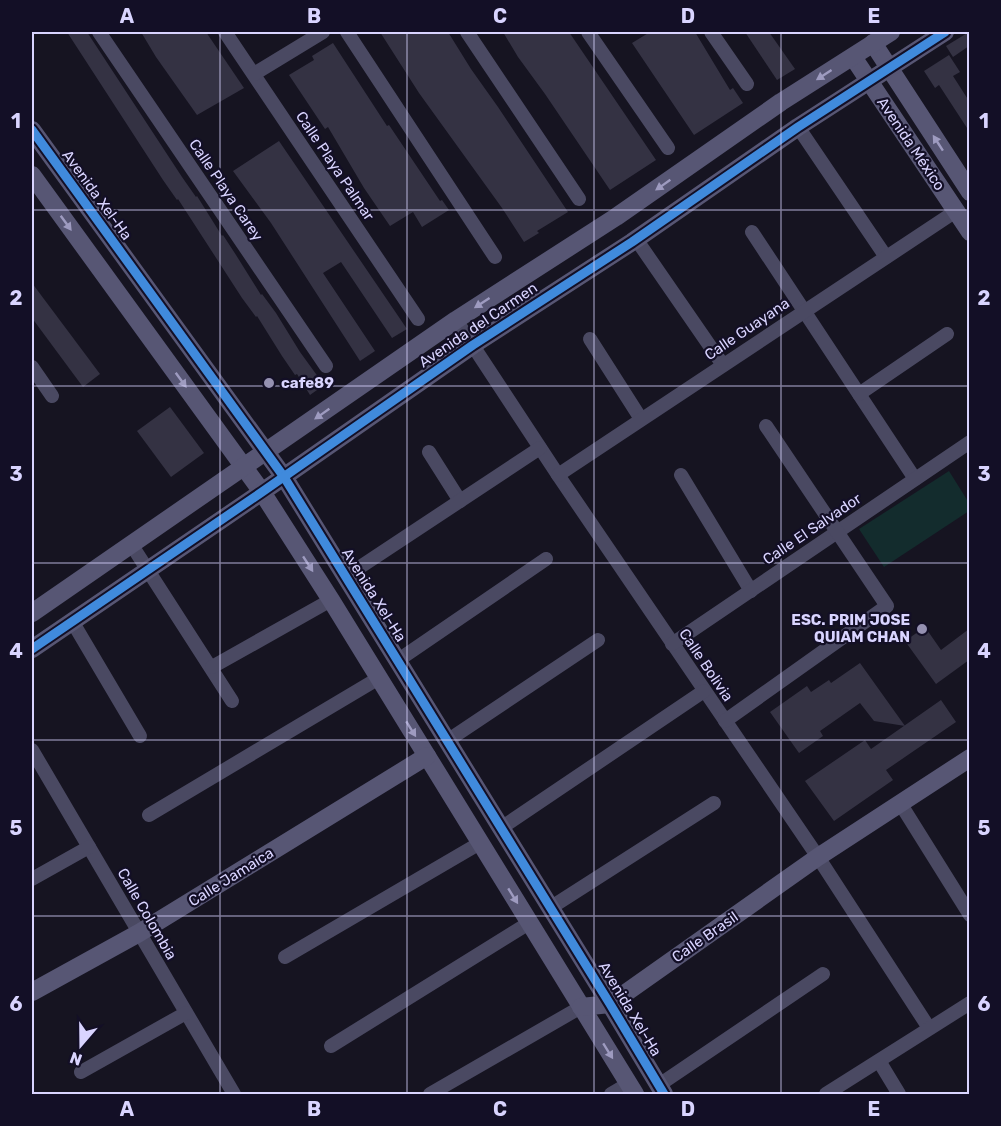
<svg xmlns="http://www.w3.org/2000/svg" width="1001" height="1126" font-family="Rubik,sans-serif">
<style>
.green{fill:#132c2d}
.building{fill:#343243}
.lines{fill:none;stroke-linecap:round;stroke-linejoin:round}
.street{stroke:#4a4962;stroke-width:14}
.secondary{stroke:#575674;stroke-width:18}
.cycleway-casing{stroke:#130f26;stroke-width:13}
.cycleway{stroke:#408adc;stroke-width:9}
.oneway{fill:#9e9bc0}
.grid{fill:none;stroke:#d9d4ff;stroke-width:1.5;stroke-opacity:0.55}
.poi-dot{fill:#9591b1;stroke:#130f26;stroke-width:2}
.labels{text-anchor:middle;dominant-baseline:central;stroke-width:4.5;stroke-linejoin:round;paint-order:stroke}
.street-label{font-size:15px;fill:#d9d4ff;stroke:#130f26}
.poi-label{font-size:15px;font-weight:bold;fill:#d9d4ff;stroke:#130f26;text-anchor:start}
.neatline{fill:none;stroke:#d9d4ff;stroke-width:2}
.grid-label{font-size:20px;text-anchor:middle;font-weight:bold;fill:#d9d4ff}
</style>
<rect width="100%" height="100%" fill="#161421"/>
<path class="green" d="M949,471L969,503V511L884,567L859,529Z"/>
<g class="building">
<path d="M67,32H87L182,177L196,197L197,196L222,236L223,235L236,255L261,295L262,294L276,313L300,352L324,385L310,395L297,374L295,375L282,356L257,316L256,317L242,298L178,199L177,200L163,180Z"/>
<path d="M141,32H206L244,88L197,115L156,57Z"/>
<path d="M380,32H448L471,69L498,107L568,212L537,231L539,233L524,242L502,208L419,93Z"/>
<path d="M503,32H569L656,160L610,190L545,94L518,57Z"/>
<path d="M650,32H695L730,90L733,88L743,103L694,135L632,43Z"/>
<path d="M745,32H769L795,69L777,80Z"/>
<path d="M969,32V46L953,57L946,46Z"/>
<path d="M333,43L387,126L389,125L440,201L442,200L449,210L422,227L413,212L390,226L364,188L328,127L325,129L289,75L314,60L312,56Z"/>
<path d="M949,55L960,72L953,76L969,101V131L939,85L935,88L924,71Z"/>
<path d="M279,141L407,329L392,338L341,262L323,273L375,351L360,361L271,223L233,171Z"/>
<path d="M32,283L100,374L83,387L32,318Z"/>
<path d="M170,407L204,453L171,477L137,431Z"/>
<path d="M925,627L941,650L969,629V660L936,684L905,641Z"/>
<path d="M860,663L905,726L874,721L860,703L820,731L823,736L799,753L770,712L807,686L811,692L829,680L831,683Z"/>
<path d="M941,700L956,722L886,770L893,780L834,821L805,781L865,740L871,749Z"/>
</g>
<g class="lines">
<g class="street">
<path d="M99,32L326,366"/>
<path d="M225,32L418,319"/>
<path d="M347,32L495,257"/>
<path d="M467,32L579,199"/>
<path d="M588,32L668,148"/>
<path d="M711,32L747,84"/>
<path d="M254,74L323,32"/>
<path d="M798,127L886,257"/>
<path d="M752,232L915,479"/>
<path d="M636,239L723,365"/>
<path d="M456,320L558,475L818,857L929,1028"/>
<path d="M590,339L641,419"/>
<path d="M32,367L52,396"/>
<path d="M859,394L947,334"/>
<path d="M429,452L460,501"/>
<path d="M558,475L956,211"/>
<path d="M681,475L751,591"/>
<path d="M131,544L232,701"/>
<path d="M345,577L540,448"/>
<path d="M72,621L140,736"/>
<path d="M672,644L970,442"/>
<path d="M397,661L546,559"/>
<path d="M212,667L331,600"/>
<path d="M725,721L887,606L766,426"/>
<path d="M447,741L598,640"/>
<path d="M32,750L234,1094"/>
<path d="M900,803L970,915"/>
<path d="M149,815L379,678"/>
<path d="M501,828L704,691"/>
<path d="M32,879L89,847"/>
<path d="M550,908L714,803"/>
<path d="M285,957L480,843"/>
<path d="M331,1046L529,923"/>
<path d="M879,1061L899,1094"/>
<path d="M81,1072L186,1013"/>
<path d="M659,1085L823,974"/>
<path d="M430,1094L581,1007"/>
<path d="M611,1094L628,1084"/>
<path d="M826,1094L970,1003"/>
</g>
<g class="secondary">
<path d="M873,43L970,192"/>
<path d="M853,57L970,232"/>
<path d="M32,130L284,477L610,1004L664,1094"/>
<path d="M32,175L262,492L331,600L635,1094"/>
<path d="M32,613L456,320L616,217L781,102L891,32"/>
<path d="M32,649L262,492L473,345L632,242L798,127L945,32"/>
<path d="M32,992L139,933L427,756"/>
<path d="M581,1007L610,1004L818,857L970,758"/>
</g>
<g class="cycleway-casing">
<g id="cycleway">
<path d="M32,130L284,477L610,1004L664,1094"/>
<path d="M32,649L262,492L473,345L632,242L798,127L945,32"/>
</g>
</g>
<use href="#cycleway" class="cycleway"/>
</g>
<defs><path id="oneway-solid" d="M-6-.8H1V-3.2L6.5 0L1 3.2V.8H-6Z" transform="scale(1.5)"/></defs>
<g class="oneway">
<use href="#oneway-solid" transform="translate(824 75) rotate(147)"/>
<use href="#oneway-solid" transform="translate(938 143) rotate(-123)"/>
<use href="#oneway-solid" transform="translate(663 185) rotate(145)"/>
<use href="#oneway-solid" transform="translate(66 223) rotate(54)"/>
<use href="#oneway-solid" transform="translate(482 303) rotate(147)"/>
<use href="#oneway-solid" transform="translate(181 380) rotate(54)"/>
<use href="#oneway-solid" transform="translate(322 414) rotate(145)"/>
<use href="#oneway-solid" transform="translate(308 564) rotate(57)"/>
<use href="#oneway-solid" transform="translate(411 729) rotate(58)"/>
<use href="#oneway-solid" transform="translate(513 896) rotate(58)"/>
<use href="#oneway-solid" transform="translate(608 1051) rotate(58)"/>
</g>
<path class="grid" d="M220,32V1094M407,32V1094M594,32V1094M781,32V1094M32,210H970M32,386H970M32,563H970M32,740H970M32,916H970"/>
<g class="poi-dot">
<circle cx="269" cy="383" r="6"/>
<circle cx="922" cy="629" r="6"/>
</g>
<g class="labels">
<g class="street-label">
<text transform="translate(911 144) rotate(56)">Avenida México</text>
<text transform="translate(335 166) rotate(56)">Calle Playa Palmar</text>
<text transform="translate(226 190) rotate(56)">Calle Playa Carey</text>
<text transform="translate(97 195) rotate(54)">Avenida Xel-Ha</text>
<text transform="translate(478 325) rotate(-34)">Avenida del Carmen</text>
<text transform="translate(747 329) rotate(-34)">Calle Guayana</text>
<text transform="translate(812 529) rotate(-34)">Calle El Salvador</text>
<text transform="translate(374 595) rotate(58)">Avenida Xel-Ha</text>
<text transform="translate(706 665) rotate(56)">Calle Bolivia</text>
<text transform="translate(231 877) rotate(-32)">Calle Jamaica</text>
<text transform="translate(147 914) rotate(60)">Calle Colombia</text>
<text transform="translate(705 937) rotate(-35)">Calle Brasil</text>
<text transform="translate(630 1009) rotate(59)">Avenida Xel-Ha</text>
</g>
<g class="poi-label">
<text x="281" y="383">cafe89</text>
<text x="910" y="620" text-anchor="end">ESC. PRIM JOSE<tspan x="910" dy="17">QUIAM CHAN</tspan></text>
</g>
</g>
<rect width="1001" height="1126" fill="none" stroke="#130f26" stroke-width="66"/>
<g transform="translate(81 1045) rotate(200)" stroke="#130f26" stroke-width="4.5" paint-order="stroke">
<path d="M0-4.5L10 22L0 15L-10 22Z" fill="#d9d4ff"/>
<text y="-9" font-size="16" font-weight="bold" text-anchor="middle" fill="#d9d4ff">N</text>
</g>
<rect x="33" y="33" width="935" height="1060" class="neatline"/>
<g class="grid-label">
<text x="127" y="23">A</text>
<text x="314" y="23">B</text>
<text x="500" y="23">C</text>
<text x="688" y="23">D</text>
<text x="874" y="23">E</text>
<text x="16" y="128">1</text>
<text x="984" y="128">1</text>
<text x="16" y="305">2</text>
<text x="984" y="305">2</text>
<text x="16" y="481">3</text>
<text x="984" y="481">3</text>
<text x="16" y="658">4</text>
<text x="984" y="658">4</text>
<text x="16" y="835">5</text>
<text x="984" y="835">5</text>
<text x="16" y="1011">6</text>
<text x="984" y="1011">6</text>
<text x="127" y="1116">A</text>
<text x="314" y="1116">B</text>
<text x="500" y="1116">C</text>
<text x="688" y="1116">D</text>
<text x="874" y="1116">E</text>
</g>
</svg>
